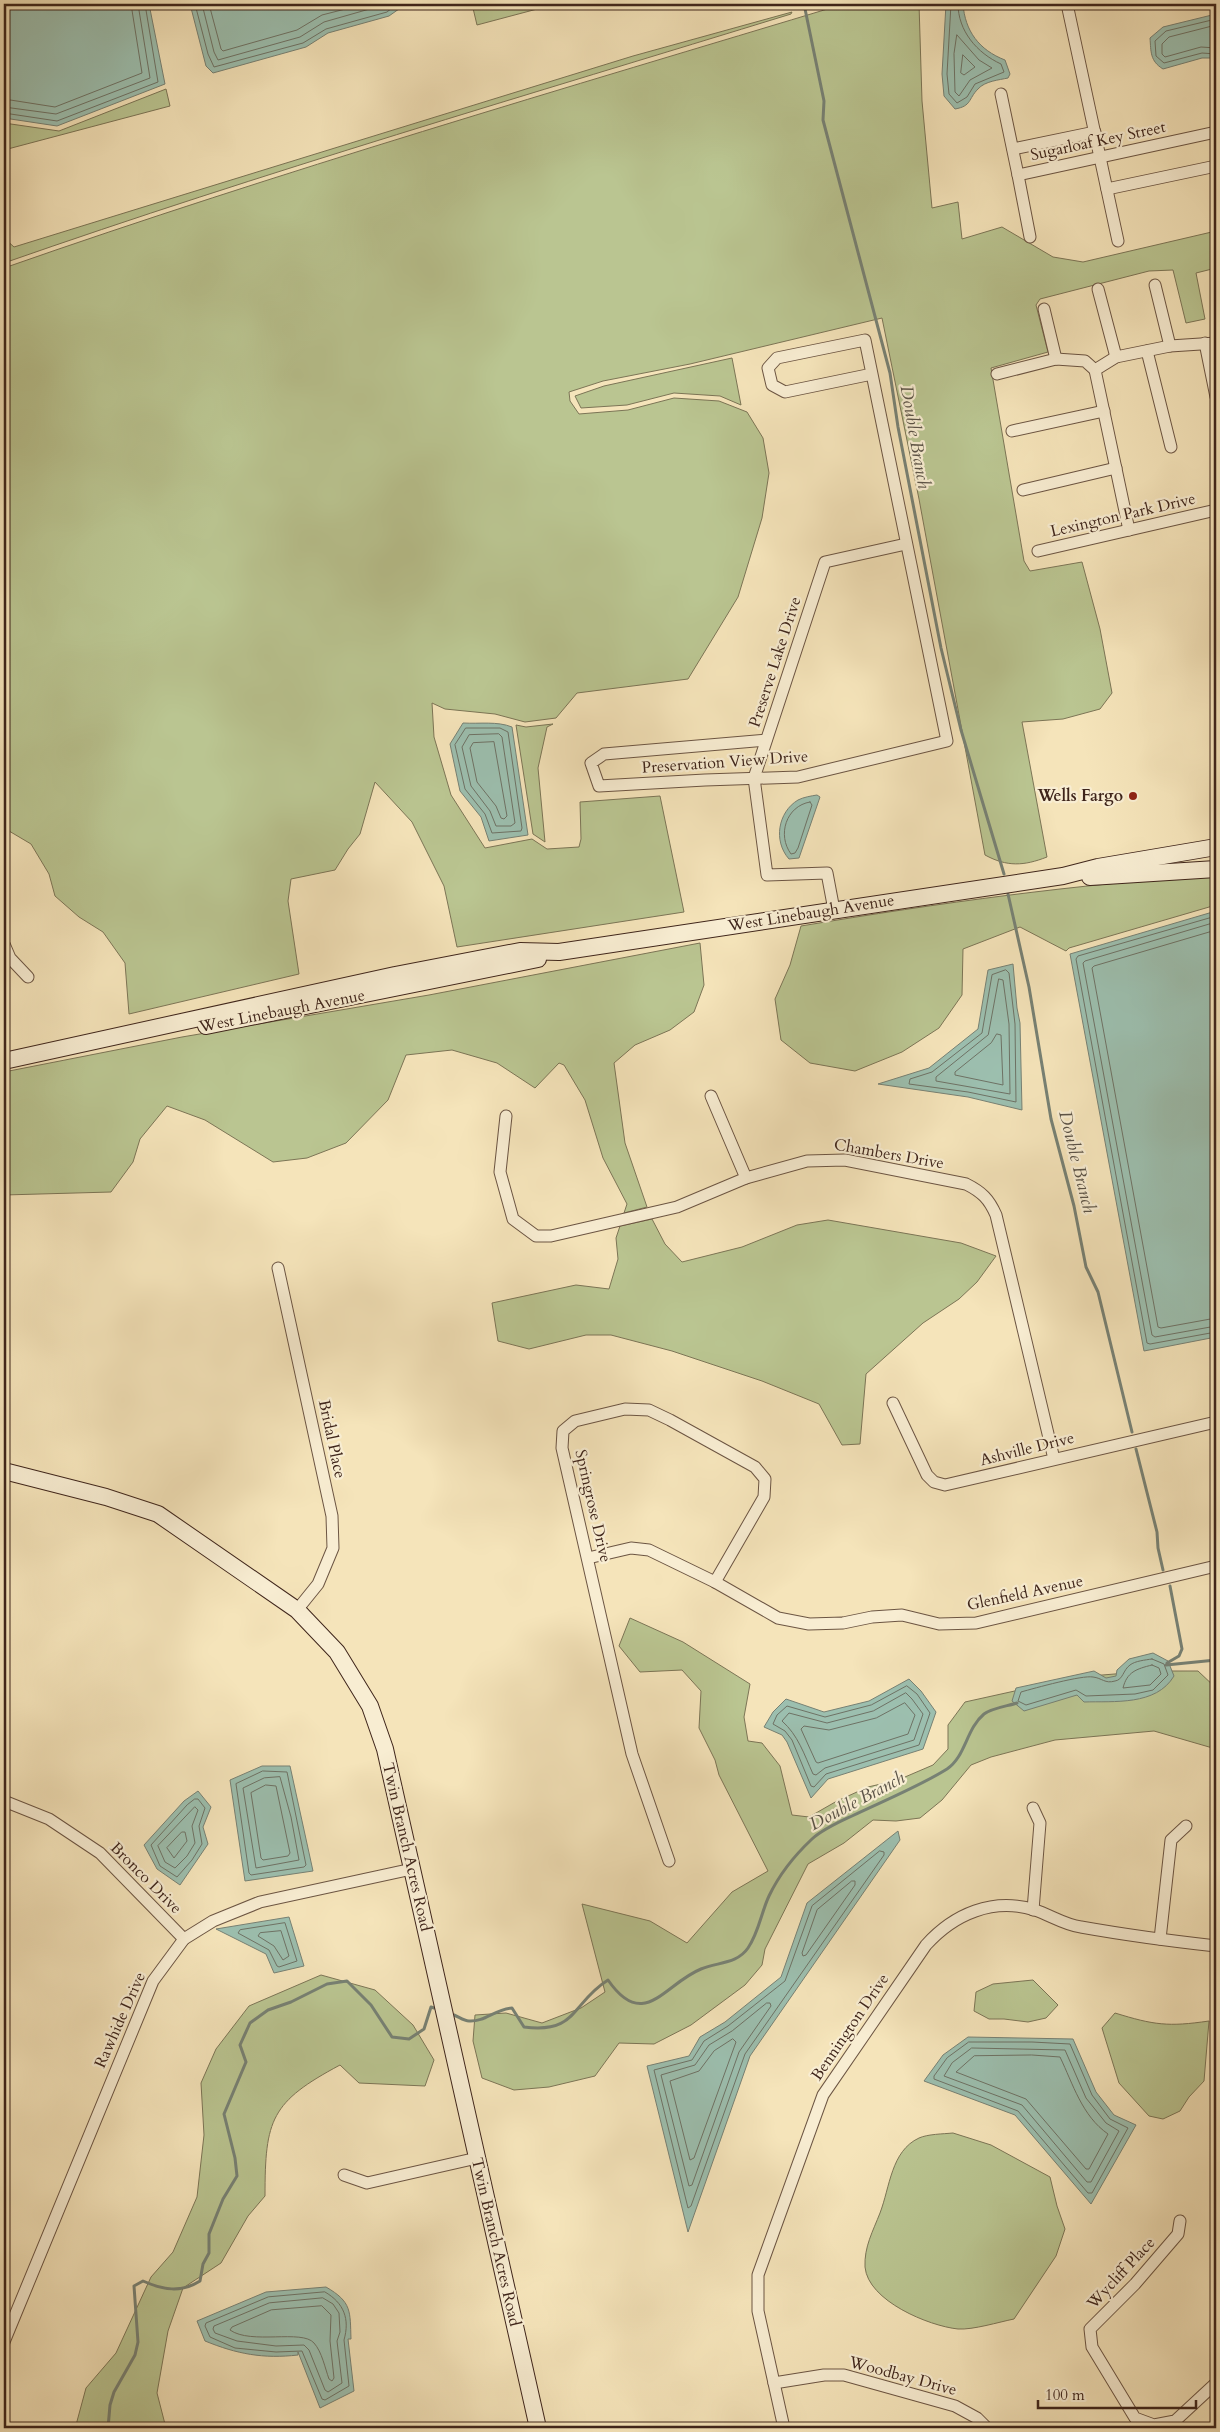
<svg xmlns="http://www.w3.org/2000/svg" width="1220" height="2432" font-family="Cardo,serif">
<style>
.green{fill:#bac591;stroke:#7c7556}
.water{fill:#9cbfaf;stroke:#778174}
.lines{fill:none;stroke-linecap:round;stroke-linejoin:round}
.shore{stroke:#6e7265;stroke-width:1}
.stream{stroke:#778174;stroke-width:3}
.street-casing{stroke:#6c5543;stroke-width:13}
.secondary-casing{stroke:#3f251b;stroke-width:18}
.street{stroke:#f8edd2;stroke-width:11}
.secondary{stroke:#f8edd2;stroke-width:16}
.poi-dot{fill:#8f2418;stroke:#f8edd2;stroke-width:2}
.labels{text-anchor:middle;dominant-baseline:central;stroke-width:4.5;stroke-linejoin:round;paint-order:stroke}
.street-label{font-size:16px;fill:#3f251b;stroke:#f8edd2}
.poi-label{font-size:16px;font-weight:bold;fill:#3f251b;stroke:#f8edd2;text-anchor:end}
.water-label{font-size:18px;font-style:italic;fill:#5b5347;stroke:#f8edd2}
</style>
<rect width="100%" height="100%" fill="#f5e4ba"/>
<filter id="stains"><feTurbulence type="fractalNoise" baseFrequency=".004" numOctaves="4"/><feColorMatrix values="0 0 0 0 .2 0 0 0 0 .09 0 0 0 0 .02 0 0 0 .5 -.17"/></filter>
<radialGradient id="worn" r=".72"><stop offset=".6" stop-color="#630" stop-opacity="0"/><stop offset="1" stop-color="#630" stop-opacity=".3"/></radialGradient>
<g class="green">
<path d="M472,4H556L477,25Z"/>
<path d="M844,4H919L922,101L932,208L958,202L962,239L1002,227L1053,257L1083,262L1216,231V268L1196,273L1205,319L1186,323L1173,270L1149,271L1040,299L1036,305L1048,352L991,368L1024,561L1030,571L1082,562L1100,629L1112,693L1100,709L1063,719L1022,722L1047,857C1024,866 1007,867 985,855L919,499L882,318L690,364L603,381L569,392L570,401L579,414L628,410L674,398L719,401L747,412L763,438L769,473L762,518L738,597L688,679L577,693L556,718L525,722L495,714L445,709L432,703L434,737L451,795L485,848L532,839L547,849L579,847L581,839L580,802L660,796L684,912L457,947L444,886L412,822L375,782L360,834L348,849L335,870L291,879L288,901L299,974L129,1014L125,963L103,932L79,917L55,896L49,874L31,844L4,828V268C281,171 563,89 844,4Z"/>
<path d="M792,12L791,14C528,95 264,172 4,263V238L14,247L633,56Z"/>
<path d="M166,89L170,106L4,150V123L59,131Z"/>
<path d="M732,358L741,405L720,396L674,393L627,405L581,408L575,396L604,386Z"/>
<path d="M553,724L547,727L538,768L545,842L533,834L516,725L526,727Z"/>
<path d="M1216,875V905L1069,948L1066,951L1020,927L963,949L962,995L939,1028L902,1052L855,1071L810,1063L781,1040L775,999L790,965L801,926C939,903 1077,884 1216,875Z"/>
<path d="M700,943L704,985L694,1012L670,1030L635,1045L614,1063L625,1143L647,1207L624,1213L627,1204L603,1158L585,1100L564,1065L559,1063L535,1088L497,1063L452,1050L406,1055L388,1100L346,1143L307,1158L273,1162L205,1120L167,1106L140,1139L133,1162L111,1192L4,1195V1072L182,1037L429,995Z"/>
<path d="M652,1219L665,1244L682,1262L742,1247L797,1225L828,1220L961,1243L996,1256L977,1282L959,1299L923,1323L866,1374L860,1444L842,1445L819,1404L762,1381L672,1351L611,1335H586L529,1349L498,1341L492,1303L576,1285L609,1289L618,1259L616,1238L620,1226Z"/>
<path d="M630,1618L683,1642L750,1684L744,1717L748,1741L762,1743L780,1766L792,1815L809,1817L837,1801L868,1787L898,1780L933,1765L948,1749V1725L965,1702L1078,1677L1151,1671H1198L1216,1688V1749L1154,1731L1055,1740L991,1757L971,1765L942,1800L920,1818L896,1821L873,1820L844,1843L808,1864L765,1949L762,1965L745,1985L691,2025L654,2044L619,2043L595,2076L549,2087L514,2090L482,2078L473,2041L475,2015L506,2013L542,2023L581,2008L605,1992L582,1904L650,1921L687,1943L732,1892L768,1871L719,1775L715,1760L699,1728L701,1691L682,1670L640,1672L619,1646Z"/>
<path d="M321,1975L375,1990L413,2025L434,2060L425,2086L359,2083L340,2065C271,2102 265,2119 265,2196L248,2216L221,2263L183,2288L168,2331L157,2393L166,2428H78L76,2425L86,2388L116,2353L151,2277L173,2252L197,2197L204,2135L201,2083L216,2049L249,2006Z"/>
<path d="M1033,1980L1058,2005L1046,2018L1028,2022L1004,2019H989L974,2011L976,1992L993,1984Z"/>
<path d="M1115,2013C1154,2025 1168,2027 1209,2021L1204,2081L1189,2097L1180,2111L1163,2119L1149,2116L1119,2083L1102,2028Z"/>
<path d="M953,2133L991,2145L1050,2177L1057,2206L1065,2229L1056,2256L1014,2319C999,2322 973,2330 958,2329C929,2326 868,2301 865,2267C864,2247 873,2231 880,2213C890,2187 891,2151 919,2138C928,2134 943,2134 953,2133Z"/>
</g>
<g class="water">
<path d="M4,4H149L165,84L57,126L4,118Z"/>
<path d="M190,4H406L389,16L328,33L306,47L213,73L206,66Z"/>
<path d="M946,4H963C965,31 979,50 1005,60L1010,74L1008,78C999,80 985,81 978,89C968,99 972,106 955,109L944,96L942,74Z"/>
<path d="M1216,14V58H1202L1163,69C1150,61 1151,52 1150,38L1163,27Z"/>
<path d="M463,723C480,724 497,721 512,727L528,835L489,841L481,817L460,791L450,744Z"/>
<path d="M817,795L820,797L799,858L789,859C773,841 778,812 798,800C804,797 811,796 817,795Z"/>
<path d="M1216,911V1337L1144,1351L1070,954Z"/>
<path d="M1013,964L1017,1008L1020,1023L1022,1110L968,1097L878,1084L929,1068L978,1029L988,970Z"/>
<path d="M1153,1653L1168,1661L1174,1676C1156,1706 1114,1701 1084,1702L1077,1695L1024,1711L1012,1701L1016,1688L1094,1671L1106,1678L1116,1676L1117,1670L1129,1659Z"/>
<path d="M909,1679L921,1691L936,1712L923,1749L828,1779L811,1798L787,1742L782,1735L764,1727L773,1712L786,1699L824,1712L869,1701Z"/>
<path d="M262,1766H290L313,1871L245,1881L230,1780Z"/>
<path d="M198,1791L211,1807L203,1827L208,1844L180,1885L157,1869L144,1845L184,1801Z"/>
<path d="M898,1831L900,1840L750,2056L688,2232L647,2066L689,2056L700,2037L725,2022L781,1977L807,1903Z"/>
<path d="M289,1917L304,1966L274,1973L266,1954L216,1929Z"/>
<path d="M968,2037L1073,2039L1096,2092L1114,2115L1136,2125L1091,2204L1015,2115L924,2081L943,2055Z"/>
<path d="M326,2287C352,2302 350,2311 351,2339H348L354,2391L320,2408L298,2352V2355C263,2359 237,2354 205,2341L197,2321L266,2292Z"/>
</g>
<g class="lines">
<g class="shore">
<path d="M195,4L208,54L214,67L303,43L326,29L387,12L397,4"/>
<path d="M202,4L214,52L218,60L300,37L324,22L387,4"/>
<path d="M209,4L221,49L223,51L297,30L322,15L365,4"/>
<path d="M951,4L947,74L949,94L957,103L967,97L975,84L1004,72L1001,64C977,53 958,31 958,4"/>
<path d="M1216,19L1166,31L1155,41L1156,56L1164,63L1202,53L1216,54"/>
<path d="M1216,25L1169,37L1162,44V54L1165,57L1201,47L1216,48"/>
<path d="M957,35L979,60L992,68L970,80L959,96L955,92L954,54Z"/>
<path d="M963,55L975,67L964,75L961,73Z"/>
<path d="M4,99L55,107L142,73L131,4"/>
<path d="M4,107L56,114L150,78L138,4"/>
<path d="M4,113L57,121L158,82L145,4"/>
<path d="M466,728H500L508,732L522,828L521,831L492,833L485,814L465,789L455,745Z"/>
<path d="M499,734L502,737L515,823L511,826H496L490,811L471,786L462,747L469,735Z"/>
<path d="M494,742L507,816L504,819L501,818L496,806L477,782L470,748L473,743Z"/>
<path d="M810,802L812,805L798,848L795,853L791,854C777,835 786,806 810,802Z"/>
<path d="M1216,916L1078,956L1076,959L1147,1343L1150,1344L1216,1332"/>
<path d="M1216,922L1085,961L1083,963L1152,1335L1155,1337L1216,1326"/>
<path d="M1216,930L1094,966L1092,968L1158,1327L1161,1328L1216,1318"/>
<path d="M1006,970L1009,973L1015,1024L1016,1102L968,1092L909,1084L910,1079L932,1072L982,1033L992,975Z"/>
<path d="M999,979L1003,980L1009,1024L1010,1094L936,1081V1077L988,1035Z"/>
<path d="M997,1034L1001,1035L1003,1085L955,1075V1072L991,1043Z"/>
<path d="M1152,1659L1164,1664L1168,1675L1153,1690L1135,1694L1086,1696L1076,1690L1026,1705L1018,1701L1021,1692C1035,1688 1082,1675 1093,1677C1102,1678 1105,1684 1115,1681C1123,1680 1123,1670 1130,1665C1135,1661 1145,1660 1152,1659Z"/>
<path d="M1152,1665L1159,1668L1161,1674L1150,1685L1123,1688C1127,1672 1136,1669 1152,1665Z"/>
<path d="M907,1686L917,1694L930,1713L919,1745L826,1774L814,1787L811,1786L792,1740L785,1731L773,1724L777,1715L787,1706L825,1717L871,1705Z"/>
<path d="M906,1693L912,1699L923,1714L914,1740L825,1768L816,1775L813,1774C804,1754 798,1735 782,1721L789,1713L827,1723L873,1711Z"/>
<path d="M905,1703L915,1715L908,1734L818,1763L816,1762L801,1729L804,1726L829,1730L876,1718Z"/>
<path d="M263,1771L287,1772L306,1865L304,1867L251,1875L249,1873L236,1784Z"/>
<path d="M280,1777L291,1817L299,1860L256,1868L243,1788L264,1778Z"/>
<path d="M266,1785L276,1786L290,1853L288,1856L263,1860L261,1858L251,1793Z"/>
<path d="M195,1799H198L205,1808L199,1826L202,1844L192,1860L177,1877L160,1866L151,1845L187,1805Z"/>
<path d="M195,1807L198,1810L192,1826L195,1843L187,1856L175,1868L165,1862L158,1846Z"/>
<path d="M182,1832H185L187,1841L174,1858L167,1848Z"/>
<path d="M880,1851L884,1852V1855L745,2054L691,2206L688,2208L654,2070L692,2060L704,2041L728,2026L785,1981L812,1906Z"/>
<path d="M852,1881H855V1885L806,1955L803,1956L802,1953L817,1910Z"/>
<path d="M285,1923L297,1961L279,1967L277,1966L269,1950L238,1933L240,1930Z"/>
<path d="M281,1931L289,1956L283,1960L274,1946L258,1936L260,1933Z"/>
<path d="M767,2003H770L771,2006L739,2052L692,2185L689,2186L661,2075L695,2065L709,2045L732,2031Z"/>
<path d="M733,2039L736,2042L694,2158L690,2160L670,2081L699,2071L714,2051Z"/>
<path d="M969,2042H1032L1070,2044L1092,2095L1110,2119L1128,2128L1092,2193H1088L1018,2111L934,2079V2076L947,2058Z"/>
<path d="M972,2048L1065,2050L1086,2098L1106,2123L1119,2131L1091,2182H1087L1022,2105L944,2076L952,2063Z"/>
<path d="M1032,2055L1060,2057C1073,2084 1082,2116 1108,2134L1089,2169H1086L1026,2099L956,2072L974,2056Z"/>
<path d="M325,2292C344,2303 350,2319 344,2340L349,2386L325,2400L322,2399L302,2351L276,2352L235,2348L210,2337L205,2326L206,2323L268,2297Z"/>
<path d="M323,2298L333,2304L339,2313L340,2332L337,2341L342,2383L328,2392L325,2390L309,2350L304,2345L276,2346L237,2341L215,2333L213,2329L214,2326L269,2303Z"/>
<path d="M322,2306L331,2315L330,2341L334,2378L332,2381L329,2379C325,2368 322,2352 314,2343C302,2329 251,2345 230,2330L232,2327L271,2310Z"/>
</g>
<g class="stream">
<path d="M804,4L824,101L823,120L890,373L898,427L941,648L961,730L1004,874"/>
<path d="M1008,894L1029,987L1051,1119L1074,1206L1086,1267L1098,1292L1132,1432"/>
<path d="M1136,1449L1157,1532L1158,1548L1163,1570"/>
<path d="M1167,1663L1179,1656L1182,1649L1170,1586"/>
<path d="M1166,1665L1216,1660"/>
<path d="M454,2015C459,2017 464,2021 469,2021C485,2022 495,2009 512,2008L524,2027C578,2034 571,2003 608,1980C644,2032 664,1984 701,1969C718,1962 737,1964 748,1948C759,1932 761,1913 769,1896C779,1875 796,1854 812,1839C823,1829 839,1822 852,1816C881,1802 920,1786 947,1769C966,1756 966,1729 984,1714C992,1708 1008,1706 1017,1703"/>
<path d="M108,2428L110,2405L114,2392L135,2355L138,2342L134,2286L143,2281C163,2290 181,2293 200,2281L203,2264L209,2253V2234L223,2199L237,2176L235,2158L224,2114L246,2062L240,2045L250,2023L268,2010L291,2002L327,1984L347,1981L371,2005L392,2037L409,2039L424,2029L431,2007L434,2008"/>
</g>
<g class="street-casing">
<g id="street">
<path d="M1067,4L1118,241"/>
<path d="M1001,94L1018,175"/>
<path d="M1013,149L1095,132"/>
<path d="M1107,189L1216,166"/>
<path d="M1030,237L1018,175L1216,132"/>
<path d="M1155,285L1170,346"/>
<path d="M1098,289L1116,357"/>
<path d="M1044,309L1056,359"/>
<path d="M1205,343L1216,397"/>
<path d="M1147,351L1171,447"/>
<path d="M997,374L1056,359L1085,361L1095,370"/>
<path d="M1012,431L1104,411"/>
<path d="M1023,490L1116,468"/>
<path d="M1129,530L1095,370L1116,357L1170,346L1216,343"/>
<path d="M1038,551L1216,510"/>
<path d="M766,740L604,754L591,763L599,786L705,780L798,777L947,741L872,374L785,392L772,385L768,368L777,358L865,340L872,374"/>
<path d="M834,910L827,873L767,875L754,778L825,562L906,544"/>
<path d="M4,944L10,958L28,977"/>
<path d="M711,1096L746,1178"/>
<path d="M506,1116L500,1172L513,1219L536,1236H551L677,1207L746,1178L807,1161L845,1160L966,1184C982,1192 989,1199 996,1215L1054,1459"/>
<path d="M278,1268L332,1516L333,1548L318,1584L297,1610"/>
<path d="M893,1403L927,1475L934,1482L945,1485L1216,1422"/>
<path d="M588,1558L631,1548L649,1550L715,1582L778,1618L809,1624L843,1623L872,1617L902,1615L939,1624L976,1623L1216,1566"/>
<path d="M4,1801L49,1819L100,1853L184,1939"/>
<path d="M1033,1808L1040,1823L1033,1910"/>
<path d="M669,1861L632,1754L562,1448L563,1431L575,1421L625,1409L649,1410L670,1420L755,1467L765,1479L764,1497L715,1582"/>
<path d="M1160,1939L1171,1840L1186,1826"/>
<path d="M344,2175L367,2183L477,2158"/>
<path d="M1180,2221L1178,2234L1135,2284L1090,2329L1092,2347L1135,2418L1154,2425L1175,2421L1216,2383"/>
<path d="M4,2342L153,1981L184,1939L213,1921L260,1902L412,1869"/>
<path d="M774,2383L824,2375H844L955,2406L977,2418L987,2428"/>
<path d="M784,2428L758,2311V2275L823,2095L926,1945C954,1914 993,1897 1035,1910C1050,1915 1065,1925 1081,1927C1126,1935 1171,1941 1216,1946"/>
</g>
</g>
<g class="secondary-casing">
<g id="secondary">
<path d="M1090,877L1216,869"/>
<path d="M206,1026L538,959"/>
<path d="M4,1061L395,975L520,951L559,952L1063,876L1098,867L1216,847"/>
<path d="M4,1471L106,1497L158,1514L297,1610L337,1652L370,1706L385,1749L538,2428"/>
</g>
</g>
<use href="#street" class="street"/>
<use href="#secondary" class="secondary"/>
</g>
<circle class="poi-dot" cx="1133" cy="796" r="5"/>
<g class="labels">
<g class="street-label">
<text transform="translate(1098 141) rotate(-12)">Sugarloaf Key Street</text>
<text transform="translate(1123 515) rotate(-13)">Lexington Park Drive</text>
<text transform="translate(775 662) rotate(-72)">Preserve Lake Drive</text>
<text transform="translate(725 762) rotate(-4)">Preservation View Drive</text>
<text transform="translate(811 913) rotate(-9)">West Linebaugh Avenue</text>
<text transform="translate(282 1011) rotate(-11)">West Linebaugh Avenue</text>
<text transform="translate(889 1154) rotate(10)">Chambers Drive</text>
<text transform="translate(332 1439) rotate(78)">Bridal Place</text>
<text transform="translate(1027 1449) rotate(-14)">Ashville Drive</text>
<text transform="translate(593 1506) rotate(77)">Springrose Drive</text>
<text transform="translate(1025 1593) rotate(-12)">Glenfield Avenue</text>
<text transform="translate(407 1847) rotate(77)">Twin Branch Acres Road</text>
<text transform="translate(146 1878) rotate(45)">Bronco Drive</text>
<text transform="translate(120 2020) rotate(-66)">Rawhide Drive</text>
<text transform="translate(850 2027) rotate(-56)">Bennington Drive</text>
<text transform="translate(496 2242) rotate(77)">Twin Branch Acres Road</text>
<text transform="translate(1121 2273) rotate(-47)">Wycliff Place</text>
<text transform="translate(903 2376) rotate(15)">Woodbay Drive</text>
</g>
<g class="poi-label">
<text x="1123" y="796">Wells Fargo</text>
</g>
<g class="water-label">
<text transform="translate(915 437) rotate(80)">Double Branch</text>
<text transform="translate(1077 1162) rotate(76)">Double Branch</text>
<text transform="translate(857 1801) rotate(-28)">Double Branch</text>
</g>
</g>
<rect width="1220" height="2432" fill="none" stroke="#f5e4ba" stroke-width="20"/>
<rect x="5" y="5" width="1210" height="2422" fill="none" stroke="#3f251b" stroke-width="2.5"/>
<rect x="10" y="10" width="1200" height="2412" fill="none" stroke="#3f251b"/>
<path d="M1038 2400v8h158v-8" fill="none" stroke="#3f251b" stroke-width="2.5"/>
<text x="1045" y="2400" font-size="15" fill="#3f251b" stroke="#f8edd2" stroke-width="4" paint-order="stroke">100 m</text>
<rect width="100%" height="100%" filter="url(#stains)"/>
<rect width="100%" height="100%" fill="url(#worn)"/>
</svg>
